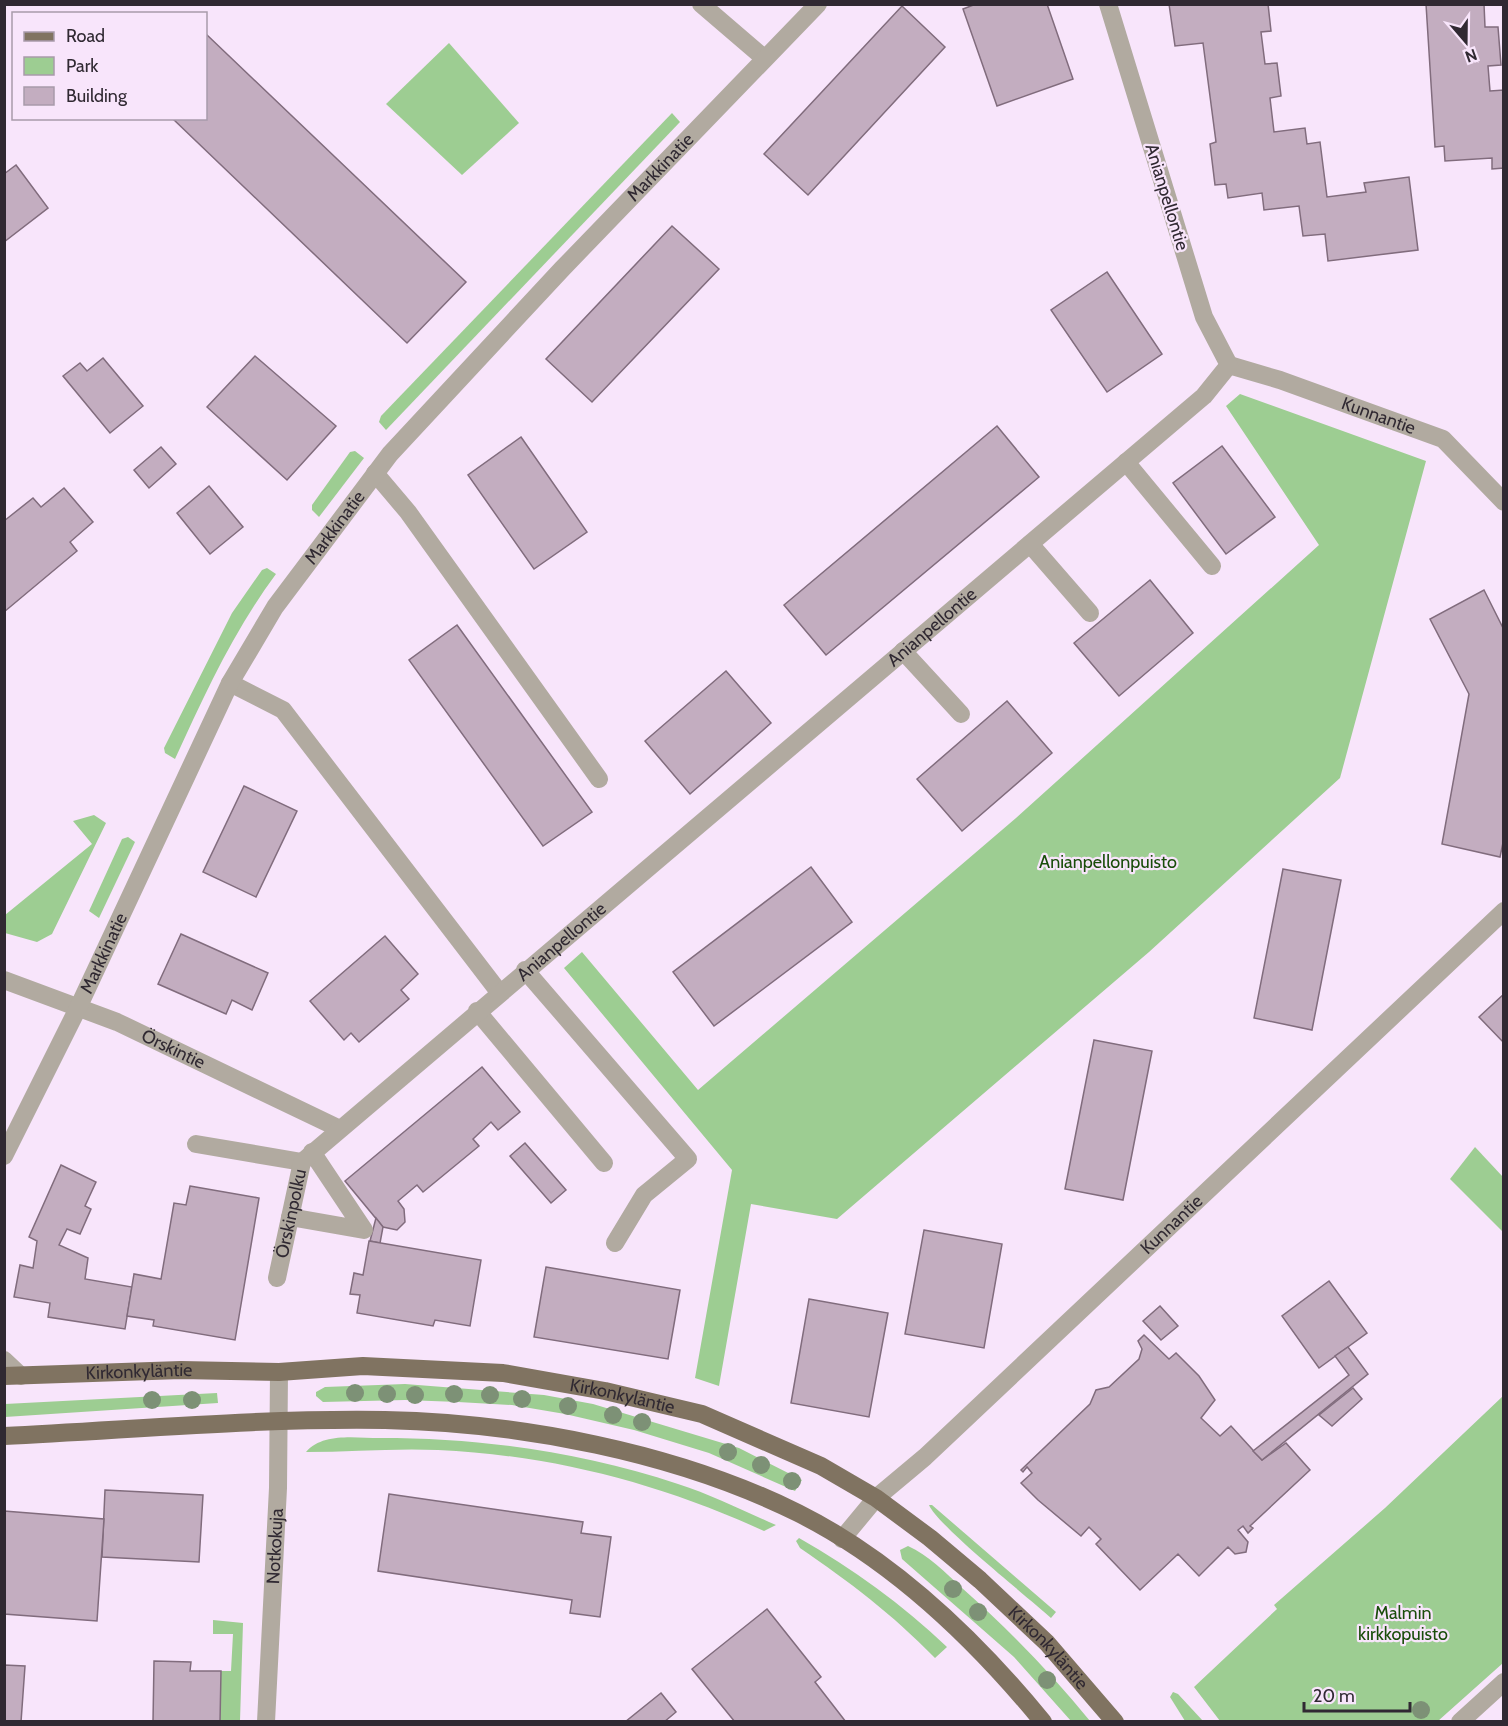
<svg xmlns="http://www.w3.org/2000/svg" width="1508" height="1726" font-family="Cabin,sans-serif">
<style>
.green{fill:#9dcd92}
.building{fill:#c3adc0;stroke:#816c7d;stroke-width:1.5}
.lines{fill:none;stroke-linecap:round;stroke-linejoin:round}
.minor{stroke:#b1aaa0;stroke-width:18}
.major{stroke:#807361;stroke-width:18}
.tree{fill:#7d9176}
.labels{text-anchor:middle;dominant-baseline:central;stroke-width:4.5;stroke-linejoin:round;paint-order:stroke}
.street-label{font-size:18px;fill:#302932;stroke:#f8e5fb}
.park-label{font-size:18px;fill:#194d0a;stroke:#f8e5fb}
</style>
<rect width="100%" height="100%" fill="#f8e5fb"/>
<g class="green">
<path d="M449,43L519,123L462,175L386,104Z"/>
<path d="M672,113L680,122L386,430L379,422L381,416Z"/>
<path d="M1240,394L1426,461L1340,778L1149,952L837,1219L751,1204L719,1386L695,1378L732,1170L564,968L582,952L698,1090L1016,818L1319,545L1226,406Z"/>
<path d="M355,451L364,458L319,517L312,510V505L350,452Z"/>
<path d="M267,568L276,574C233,632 205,694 175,759L165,753L164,748L232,613L262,570Z"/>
<path d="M94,815L106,823L52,934L37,942L5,933V915L92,844L73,821Z"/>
<path d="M128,837L135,842L99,918L89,911L122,839Z"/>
<path d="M1475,1147L1503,1177V1232L1450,1179Z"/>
<path d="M405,1384L544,1395L593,1404L739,1448L802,1480L795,1491L709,1453L634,1430L565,1414L512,1405L458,1402L405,1400L323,1402L316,1396V1392L325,1387Z"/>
<path d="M217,1393L218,1403L5,1417V1404Z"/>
<path d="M1503,1396V1663L1438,1721H1220L1194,1687L1277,1609L1274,1605L1385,1508Z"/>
<path d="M380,1438C482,1438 582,1452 678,1484C712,1495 744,1511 776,1525L764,1531C661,1484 552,1455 438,1450C394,1448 350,1452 306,1452C323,1432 356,1438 380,1438Z"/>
<path d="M929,1505H932L1056,1612L1051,1618C1028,1597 938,1526 929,1505Z"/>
<path d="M799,1538C853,1569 902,1604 947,1647L935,1658C891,1613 851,1583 800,1548L796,1541Z"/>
<path d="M908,1546C928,1555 946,1573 962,1588C1009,1630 1051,1673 1090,1721H1071L1014,1657L902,1559L900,1550Z"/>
<path d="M213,1620L243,1623L240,1721H220L221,1671H231L233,1634H213Z"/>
<path d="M1173,1692L1178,1694L1203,1721H1185L1170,1697Z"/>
</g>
<g class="building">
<path d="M976,4H1047L1073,79L997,106L963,9Z"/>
<path d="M1169,4H1268L1271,31L1261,32L1265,64L1277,63L1281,96L1270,98L1274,132L1305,128L1307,144L1320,142L1327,197L1366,192L1364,183L1409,177L1418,250L1328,261L1325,234L1303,236L1299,206L1264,210L1262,193L1228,198L1226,184L1215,185L1210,144L1216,142L1203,43L1175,46Z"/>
<path d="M1426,4H1484L1485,27H1498L1501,65L1488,66L1490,91L1504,90V168L1492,169V158L1445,161L1444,146L1435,147Z"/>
<path d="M902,6L945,47L808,195L764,154Z"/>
<path d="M206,34L466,282L407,343L172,118H206Z"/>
<path d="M16,165L48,208L4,242V174Z"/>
<path d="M672,226L719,269L592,402L546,359Z"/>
<path d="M1107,272L1162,354L1107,392L1051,310Z"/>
<path d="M255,356L336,426L287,480L207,407Z"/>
<path d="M103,358L143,406L110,433L63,376L80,363L87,371Z"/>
<path d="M997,426L1039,477L826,655L784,605Z"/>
<path d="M521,437L587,532L534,569L468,475Z"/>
<path d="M1222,446L1275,517L1226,554L1173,483Z"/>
<path d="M161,447L176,464L149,488L134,470Z"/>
<path d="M209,486L243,527L210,554L177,513Z"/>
<path d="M64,488L93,522L70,542L77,551L4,612V521L33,498L41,507Z"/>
<path d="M1150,580L1193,633L1119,696L1074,643Z"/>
<path d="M1484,590L1504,630V838L1500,857L1442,844L1469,694L1430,619Z"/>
<path d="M457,625L592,812L543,846L409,660Z"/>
<path d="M726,671L771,723L690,794L645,741Z"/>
<path d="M1007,701L1052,753L962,831L917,779Z"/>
<path d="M244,786L297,811L256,897L203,872Z"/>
<path d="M811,867L852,922L714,1026L673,972Z"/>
<path d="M1283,869L1341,880L1312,1030L1254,1018Z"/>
<path d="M181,934L268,973L252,1010L232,1000L226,1014L158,984Z"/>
<path d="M385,936L418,974L401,990L409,999L359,1042L351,1033L344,1040L310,1001Z"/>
<path d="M1504,994V1043L1479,1017Z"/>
<path d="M1094,1040L1152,1051L1123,1200L1065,1189Z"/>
<path d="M482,1067L520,1112L498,1130L491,1122L473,1139L479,1146L423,1192L417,1185L398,1201L404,1209L405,1222L397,1230L383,1227L345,1181Z"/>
<path d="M525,1143L566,1190L551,1203L510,1156Z"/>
<path d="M61,1165L96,1182L85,1206L91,1209L80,1234L67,1229L59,1245L88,1258L85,1279L132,1287L125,1329L48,1317L50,1303L14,1297L20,1265L33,1268L37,1241L29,1237Z"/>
<path d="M190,1186L259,1198L235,1340L153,1326L154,1320L127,1316L134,1274L161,1279L174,1203L186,1205Z"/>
<path d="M376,1218L383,1227L380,1243L370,1241Z"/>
<path d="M924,1230L1002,1244L984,1348L905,1334Z"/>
<path d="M369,1241L481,1260L470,1326L435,1320L433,1326L357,1313L360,1295L350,1294L354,1273L363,1275Z"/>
<path d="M546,1267L680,1290L668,1359L534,1337Z"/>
<path d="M1329,1281L1367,1333L1319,1368L1282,1316Z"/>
<path d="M809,1299L888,1313L869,1417L791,1403Z"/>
<path d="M1160,1306L1178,1326L1161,1340L1143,1321Z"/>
<path d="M1144,1335L1169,1359L1176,1353L1199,1376L1215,1400L1201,1418L1220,1436L1231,1426L1262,1460L1286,1443L1310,1470L1250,1526L1253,1528L1248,1533L1243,1526L1238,1530L1248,1542L1246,1552L1235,1554L1228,1547L1199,1576L1178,1554L1140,1590L1096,1544L1101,1539L1089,1527L1081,1536L1038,1500L1021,1483L1032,1473L1027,1467L1023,1472L1021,1470L1090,1404L1096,1390L1109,1387L1139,1359L1142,1349L1138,1341Z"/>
<path d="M1348,1347L1368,1374L1262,1460L1253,1451L1349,1375L1335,1356Z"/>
<path d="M1353,1388L1362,1399L1332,1426L1319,1415Z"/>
<path d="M105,1490L203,1495L199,1562L102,1557Z"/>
<path d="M389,1494L583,1522L581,1533L611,1537L600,1617L570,1613L572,1600L378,1571Z"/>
<path d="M4,1511L104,1519L97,1621L4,1614Z"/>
<path d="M767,1609L821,1677L815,1682L846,1722H735L692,1669Z"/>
<path d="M154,1661L191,1662L190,1671H221L220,1722H153Z"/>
<path d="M4,1665L25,1666L21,1722H4Z"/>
<path d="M661,1693L676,1712L664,1722H625Z"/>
</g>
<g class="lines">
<g class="minor">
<path d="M701,4L764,58"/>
<path id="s1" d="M1229,365L1280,380L1443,439L1504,502"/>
<path d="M1126,462L1212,566"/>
<path d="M375,473L408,512L599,779"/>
<path d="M1030,544L1090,613"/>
<path d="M903,651L961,714"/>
<path d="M230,683L283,710L499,992"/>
<path d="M525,970L688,1159L644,1195L615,1243"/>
<path id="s2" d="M4,980L117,1022L338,1128"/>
<path d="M477,1011L604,1163"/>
<path d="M196,1144L302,1162"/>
<path id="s3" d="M4,1156L78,1008L230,683L275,607L390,454L562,269L818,4"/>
<path d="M290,1217L364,1230L312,1152"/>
<path id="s4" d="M277,1278L302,1162L1204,396L1229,365L1204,317L1108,4"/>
<path d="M4,1360L21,1376"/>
<path id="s5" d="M842,1539L876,1498L925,1457L1504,911"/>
<path id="s6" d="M266,1722L278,1488L279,1372"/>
<path d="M1460,1722L1504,1682"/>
</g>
<g class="major">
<path id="s7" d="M4,1376L181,1370L279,1372L363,1366L503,1373L605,1391L702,1414L821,1466L876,1498L930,1538L980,1580L1047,1643L1115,1722"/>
<path d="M4,1436C131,1430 258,1418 385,1420C521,1423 675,1452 798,1513C894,1561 975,1639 1043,1722"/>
</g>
</g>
<g class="tree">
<circle cx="355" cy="1393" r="9"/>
<circle cx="387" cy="1394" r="9"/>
<circle cx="454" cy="1394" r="9"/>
<circle cx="415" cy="1395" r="9"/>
<circle cx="490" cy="1395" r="9"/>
<circle cx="522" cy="1399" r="9"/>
<circle cx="152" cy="1400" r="9"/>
<circle cx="192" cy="1400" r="9"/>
<circle cx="568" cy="1406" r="9"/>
<circle cx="613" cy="1415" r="9"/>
<circle cx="642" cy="1422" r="9"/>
<circle cx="728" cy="1452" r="9"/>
<circle cx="761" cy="1465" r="9"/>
<circle cx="792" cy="1481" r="9"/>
<circle cx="953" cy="1589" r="9"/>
<circle cx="978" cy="1612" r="9"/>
<circle cx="1047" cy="1680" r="9"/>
<circle cx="1421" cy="1710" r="9"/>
</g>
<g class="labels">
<g class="street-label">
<text stroke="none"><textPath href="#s3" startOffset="1198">Markkinatie</textPath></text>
<text transform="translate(1167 197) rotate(73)">Anianpellontie</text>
<text stroke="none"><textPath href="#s1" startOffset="158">Kunnantie</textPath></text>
<text stroke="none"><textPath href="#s3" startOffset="712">Markkinatie</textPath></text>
<text stroke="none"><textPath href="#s4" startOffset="945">Anianpellontie</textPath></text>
<text stroke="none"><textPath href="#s4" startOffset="459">Anianpellontie</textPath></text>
<text stroke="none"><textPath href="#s3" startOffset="226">Markkinatie</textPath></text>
<text stroke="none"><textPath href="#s2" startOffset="183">Örskintie</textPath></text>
<text stroke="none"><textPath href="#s4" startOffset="66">Örskinpolku</textPath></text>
<text stroke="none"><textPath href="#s5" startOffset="456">Kunnantie</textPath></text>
<text stroke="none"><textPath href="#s7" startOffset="135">Kirkonkyläntie</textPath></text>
<text stroke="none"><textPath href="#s7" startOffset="621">Kirkonkyläntie</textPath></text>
<text stroke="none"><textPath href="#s6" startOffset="176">Notkokuja</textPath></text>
<text stroke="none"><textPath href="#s7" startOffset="1125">Kirkonkyläntie</textPath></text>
</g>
<g class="park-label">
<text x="1108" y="862">Anianpellonpuisto</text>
<text x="1403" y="1613">Malmin<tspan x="1403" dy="21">kirkkopuisto</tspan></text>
</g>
</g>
<rect width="1508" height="1726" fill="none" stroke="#302932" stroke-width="12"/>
<rect x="12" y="12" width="195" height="108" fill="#f8e5fb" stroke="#a89aab" stroke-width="1.5"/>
<rect x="24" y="32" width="30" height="9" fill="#807361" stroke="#a89aab" stroke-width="1.5"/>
<text x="66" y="42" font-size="18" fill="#302932">Road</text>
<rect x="24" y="57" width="30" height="18" fill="#9dcd92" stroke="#a89aab" stroke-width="1.5"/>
<text x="66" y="72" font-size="18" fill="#302932">Park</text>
<rect x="24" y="87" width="30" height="18" fill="#c3adc0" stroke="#a89aab" stroke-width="1.5"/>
<text x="66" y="102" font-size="18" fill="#302932">Building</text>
<g transform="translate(1466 42) rotate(160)" stroke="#f8e5fb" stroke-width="4.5" paint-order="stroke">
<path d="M0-4.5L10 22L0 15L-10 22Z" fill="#302932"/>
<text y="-9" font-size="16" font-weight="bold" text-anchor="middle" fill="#302932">N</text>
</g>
<path d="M1304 1702v9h106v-9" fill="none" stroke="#302932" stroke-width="3"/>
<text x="1313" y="1702" font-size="18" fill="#302932" stroke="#f8e5fb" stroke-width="4.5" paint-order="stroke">20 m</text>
</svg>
